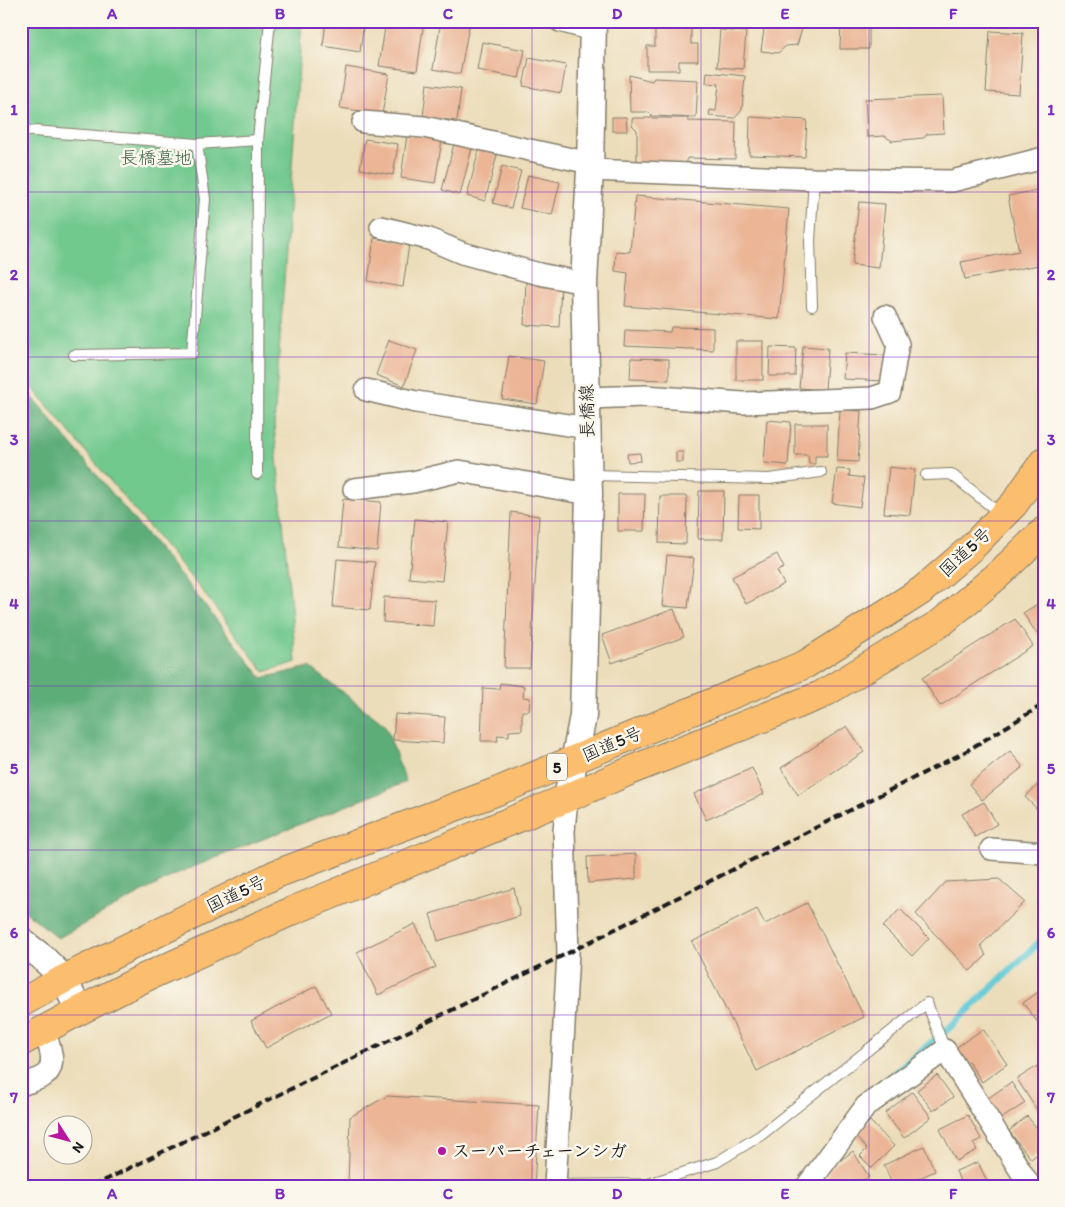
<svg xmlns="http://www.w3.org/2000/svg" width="1065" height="1207" font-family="Itim,'Klee One',sans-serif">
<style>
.green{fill:#72c98e;stroke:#477255}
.forest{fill:#5dad79;stroke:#3c644a}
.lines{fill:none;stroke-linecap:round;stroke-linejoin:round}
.stream{stroke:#5dc8d6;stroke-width:7}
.building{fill:#ebb596}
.service-casing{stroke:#847c6b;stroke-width:12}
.minor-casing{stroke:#847c6b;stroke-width:24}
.tertiary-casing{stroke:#847c6b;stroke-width:29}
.trunk-casing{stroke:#847c6b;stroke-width:30}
.service{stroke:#fff;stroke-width:10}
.minor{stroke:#fff;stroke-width:21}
.tertiary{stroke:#fff;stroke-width:26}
.trunk{stroke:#fbbd6e;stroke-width:28}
.rail{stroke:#1c1c1c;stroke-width:4;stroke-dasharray:8 4;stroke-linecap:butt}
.grid{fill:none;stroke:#7b2cbf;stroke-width:1;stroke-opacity:0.55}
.poi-dot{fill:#b5179e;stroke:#fbf7ec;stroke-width:2}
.labels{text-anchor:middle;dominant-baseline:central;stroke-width:5;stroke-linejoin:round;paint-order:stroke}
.shield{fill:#fbf7ec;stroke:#5f5e5a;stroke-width:1}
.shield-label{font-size:16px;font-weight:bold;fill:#1c1c1c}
.park-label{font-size:18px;fill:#3e614a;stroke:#fbf7ec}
.street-label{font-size:18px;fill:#1c1c1c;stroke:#fbf7ec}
.poi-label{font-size:18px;font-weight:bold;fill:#1c1c1c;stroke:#fbf7ec;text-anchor:start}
.neatline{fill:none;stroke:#7b2cbf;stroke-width:2}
.grid-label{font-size:16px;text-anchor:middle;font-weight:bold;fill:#7b2cbf}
</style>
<rect width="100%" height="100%" fill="#fbf7ec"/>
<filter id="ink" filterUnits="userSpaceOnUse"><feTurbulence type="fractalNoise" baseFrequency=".02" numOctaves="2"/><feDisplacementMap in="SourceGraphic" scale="10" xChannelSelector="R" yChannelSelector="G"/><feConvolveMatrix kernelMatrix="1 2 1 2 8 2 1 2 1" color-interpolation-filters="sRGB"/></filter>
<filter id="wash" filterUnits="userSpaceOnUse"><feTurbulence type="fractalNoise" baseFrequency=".0096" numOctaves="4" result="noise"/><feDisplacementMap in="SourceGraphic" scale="20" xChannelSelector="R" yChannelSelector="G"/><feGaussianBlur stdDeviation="1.12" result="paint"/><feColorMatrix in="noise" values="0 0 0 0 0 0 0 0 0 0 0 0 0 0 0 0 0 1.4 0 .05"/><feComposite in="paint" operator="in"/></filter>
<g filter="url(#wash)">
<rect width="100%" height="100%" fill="#ecddba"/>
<path class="green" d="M21,21H302L274,425L296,662L264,672L204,593L31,386L21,350Z"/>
<path class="forest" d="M21,376L24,387L198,597L262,678L310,667L385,725L406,782L178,873L58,938L21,908Z"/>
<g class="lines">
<path class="stream" d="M886,1080L949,1028L1044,938"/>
</g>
<g id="blocks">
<g class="building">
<path d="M326,21H364L360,52L323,46Z"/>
<path d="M386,21H424L417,71L379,66Z"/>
<path d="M441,21H470L460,74L433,69Z"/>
<path d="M765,21H791L804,23L797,45L786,46L778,53L761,51Z"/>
<path d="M841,21H869V49H840Z"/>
<path d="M655,26H691V44H698V61H679V70H647V46H655Z"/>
<path d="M720,30L746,32L743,69L717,67Z"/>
<path d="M990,31L1023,33L1019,94L986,92Z"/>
<path d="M482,42L525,50L519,78L477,70Z"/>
<path d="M529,58L566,65L561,93L523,86Z"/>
<path d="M346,67L389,74L382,114L340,108Z"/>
<path d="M707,72L745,76L742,110L735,118L709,116L710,110L716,111L719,84L706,83Z"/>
<path d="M629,75L652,81L654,78L698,80L696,118L652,116L648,112H630Z"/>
<path d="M427,84L461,89L457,121L423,117Z"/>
<path d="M942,96L944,133L927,134L924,138L892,141L885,136L867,137L865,99Z"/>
<path d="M612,117H626L627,131H612Z"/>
<path d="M750,117L807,120L805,157L749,155Z"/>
<path d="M632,118H688V121L736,122L735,159L687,158V164L637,163V130L632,125Z"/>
<path d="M407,135L442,140L435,183L401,178Z"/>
<path d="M365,139L398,144L393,175L360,169Z"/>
<path d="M454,144L472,148L460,195L442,190Z"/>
<path d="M479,150L497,155L485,201L467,196Z"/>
<path d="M502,166L521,171L511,208L493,203Z"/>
<path d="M528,175L560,182L552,215L520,208Z"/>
<path d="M1042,189L1044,200V264L965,279L961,262L1019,251L1008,196Z"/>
<path d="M635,196L789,209L779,319L625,306L628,273L615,271L616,251L630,252Z"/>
<path d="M859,202L885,204L879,268L852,265Z"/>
<path d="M374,238L409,244L403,287L368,281Z"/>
<path d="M526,282L561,284L559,327L524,325Z"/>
<path d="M671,327L713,328V350L624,346L625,330L670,332Z"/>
<path d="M389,340L417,350L404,386L376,375Z"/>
<rect x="736" y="341" width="27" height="39"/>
<path d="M803,346L828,348L825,390L799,388Z"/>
<path d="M770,347L796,348L795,376H769Z"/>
<path d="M845,353L885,355L884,381L843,379Z"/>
<path d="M509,356L544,361L537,404L502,399Z"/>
<path d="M631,358L669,359V380L630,379Z"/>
<path d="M840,410L861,411L858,462L837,461Z"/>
<path d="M767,420L791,422L788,465L764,463Z"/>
<path d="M795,424H827V456H815V464H809L808,455H795Z"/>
<rect x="676" y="452" width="7" height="10"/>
<path d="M640,453L641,461L628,462L627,454Z"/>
<path d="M889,467L915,470L910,515L884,513Z"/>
<path d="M837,469L850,470L849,476L864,478L860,507L832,503Z"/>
<path d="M699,491H724L723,539H698Z"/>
<path d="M618,494H645L644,531H618Z"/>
<path d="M739,495H759V529L738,528Z"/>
<path d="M660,496H687L686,544L659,543Z"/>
<path d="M343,499L381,502L377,551L339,547Z"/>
<path d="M511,512L539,516L530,668H504Z"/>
<path d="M415,519L448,522L442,581L409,578Z"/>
<path d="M777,554L784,568L777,571L784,584L746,604L732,577Z"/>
<path d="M667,555L694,558L688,608L662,606Z"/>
<path d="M337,559L375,562L370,610L333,607Z"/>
<path d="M384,597L435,600L433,626L383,622Z"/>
<path d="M1044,600V644L1023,613Z"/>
<path d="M674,609L684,637L612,663L602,635Z"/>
<path d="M1015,619L1033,646L940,706L922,678Z"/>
<path d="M500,683L524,686L523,697L530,698L529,711H522V730L509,731V736L497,735L498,741H481L483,688L499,689Z"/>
<path d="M395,714L445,717L443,743L393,740Z"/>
<path d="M847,726L864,752L798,795L781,768Z"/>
<path d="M1010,751L1023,767L982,800L969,784Z"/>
<path d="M752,768L764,794L706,820L694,794Z"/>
<path d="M1044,779V809L1041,813L1025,797Z"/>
<path d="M984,802L997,824L975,837L962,814Z"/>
<path d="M636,854V879L588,883L587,857Z"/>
<path d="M999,879L1025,902L981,945L986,956L970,971L916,914L946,882Z"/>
<path d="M514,888L520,916L438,941L430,914Z"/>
<path d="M807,903L864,1017L757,1071L692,942L757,909L765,924Z"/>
<path d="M900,909L929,938L912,956L883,927Z"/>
<path d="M415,924L436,967L378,995L357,952Z"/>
<path d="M316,986L331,1013L266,1048L251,1021Z"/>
<path d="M1044,988V1021L1039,1024L1023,1003Z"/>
<path d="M983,1029L1007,1064L982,1082L968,1061L964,1064L954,1049Z"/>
<path d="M1044,1062V1121L1017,1079Z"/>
<path d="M937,1075L953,1097L933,1111L917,1090Z"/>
<path d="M1011,1082L1025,1103L1001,1119L987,1099Z"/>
<path d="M912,1092L931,1117L904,1138L885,1113Z"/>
<path d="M387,1096L539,1105L534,1186H348L350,1117Z"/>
<path d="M968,1115L981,1139L973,1143L977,1150L956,1161L940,1129Z"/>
<path d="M1027,1116L1044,1137V1149L1031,1159L1009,1131Z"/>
<path d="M870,1121L894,1146L872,1168L860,1156L867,1149L855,1136Z"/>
<path d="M924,1146L935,1171L902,1186H893L884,1165Z"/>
<path d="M853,1151L869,1177L853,1186H830L826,1180L829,1169Z"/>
<path d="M978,1162L989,1186H962L956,1171Z"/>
</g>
</g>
</g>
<g filter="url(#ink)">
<use href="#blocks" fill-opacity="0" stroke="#847c6b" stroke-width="1"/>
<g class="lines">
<g class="service-casing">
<g id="service">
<path d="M21,130L197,144L258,140"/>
<path d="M812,306L810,240L814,179"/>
<path d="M74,355L192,353L205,199L197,144"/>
<path d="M257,474L258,140L270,21"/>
<path d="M590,475L769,479L821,472"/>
<path d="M926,475L951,474L1002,515"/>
<path d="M555,1185L648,1184L717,1162L761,1135L927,1003L945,1050"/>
</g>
</g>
<g class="minor-casing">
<g id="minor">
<path d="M560,21L593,30"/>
<path d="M363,122L424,127L590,163"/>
<path d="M590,170L814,179L952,181L1044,158"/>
<path d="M381,227L429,239L462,253L539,274L584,283"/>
<path d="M366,390L416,402L588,428"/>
<path d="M587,398L645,396L743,403L872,398L890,392L898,344L885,316"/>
<path d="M354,489L413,482L459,471L589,494"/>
<path d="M991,849L1044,853"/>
<path d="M21,1085C28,1082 39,1080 44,1076C59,1064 48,1044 44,1030"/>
<path d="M555,1186L568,953L564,831L567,798"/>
<path d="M807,1186L866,1106L945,1050L1030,1186"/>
</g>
</g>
<g class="tertiary-casing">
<g id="tertiary">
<path d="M567,798L583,716L589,494L584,283L590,170L593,21"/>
<path d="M21,941L42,957L64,979L79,1011"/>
</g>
</g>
<g class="trunk-casing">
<g id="trunk">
<path d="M21,1003L64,979L276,874L498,791L806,664L921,591L971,548L1014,504L1044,461"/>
<path d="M21,1042L79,1011L146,977L292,911L567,798L639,767L821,695L942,622L997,576L1044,531"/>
</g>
</g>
<use href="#service" class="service"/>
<use href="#minor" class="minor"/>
<use href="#tertiary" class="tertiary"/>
<use href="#trunk" class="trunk"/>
<path class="rail" d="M93,1186L568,953L963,753L1044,704"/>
</g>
</g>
<path class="grid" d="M196,21V1186M364,21V1186M532,21V1186M701,21V1186M869,21V1186M21,192H1044M21,357H1044M21,521H1044M21,686H1044M21,850H1044M21,1015H1044"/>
<circle class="poi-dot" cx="442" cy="1151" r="5"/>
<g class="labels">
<rect class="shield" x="547" y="753.5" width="20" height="27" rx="4"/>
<g class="shield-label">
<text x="557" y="767">5</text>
</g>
<g class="park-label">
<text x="156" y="158">長橋墓地</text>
</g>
<g class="street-label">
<text transform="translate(587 411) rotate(-91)">長橋線</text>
<text transform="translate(965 552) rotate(-43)">国道5号</text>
<text transform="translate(612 744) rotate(-23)">国道5号</text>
<text transform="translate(236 894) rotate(-26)">国道5号</text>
</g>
<g class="poi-label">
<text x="452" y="1151">スーパーチェーンシガ</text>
</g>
</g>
<rect width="1065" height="1207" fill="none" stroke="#fbf7ec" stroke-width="55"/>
<g transform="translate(68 1140) rotate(126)"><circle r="24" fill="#fbf7ec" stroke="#a29f99"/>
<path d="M0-4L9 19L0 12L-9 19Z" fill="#b5179e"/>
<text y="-8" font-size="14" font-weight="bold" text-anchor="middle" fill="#1c1c1c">N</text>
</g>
<rect x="28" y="28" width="1010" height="1152" class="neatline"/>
<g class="grid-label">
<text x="112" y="19">A</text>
<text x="280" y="19">B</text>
<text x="448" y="19">C</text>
<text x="617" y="19">D</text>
<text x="785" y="19">E</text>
<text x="953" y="19">F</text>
<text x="14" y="115">1</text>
<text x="1051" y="115">1</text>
<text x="14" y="280">2</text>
<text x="1051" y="280">2</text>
<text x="14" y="445">3</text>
<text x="1051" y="445">3</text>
<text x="14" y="609">4</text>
<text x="1051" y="609">4</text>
<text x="14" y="774">5</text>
<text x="1051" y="774">5</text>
<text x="14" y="938">6</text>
<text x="1051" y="938">6</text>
<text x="14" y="1103">7</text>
<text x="1051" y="1103">7</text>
<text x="112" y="1199">A</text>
<text x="280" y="1199">B</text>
<text x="448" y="1199">C</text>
<text x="617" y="1199">D</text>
<text x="785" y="1199">E</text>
<text x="953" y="1199">F</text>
</g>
</svg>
